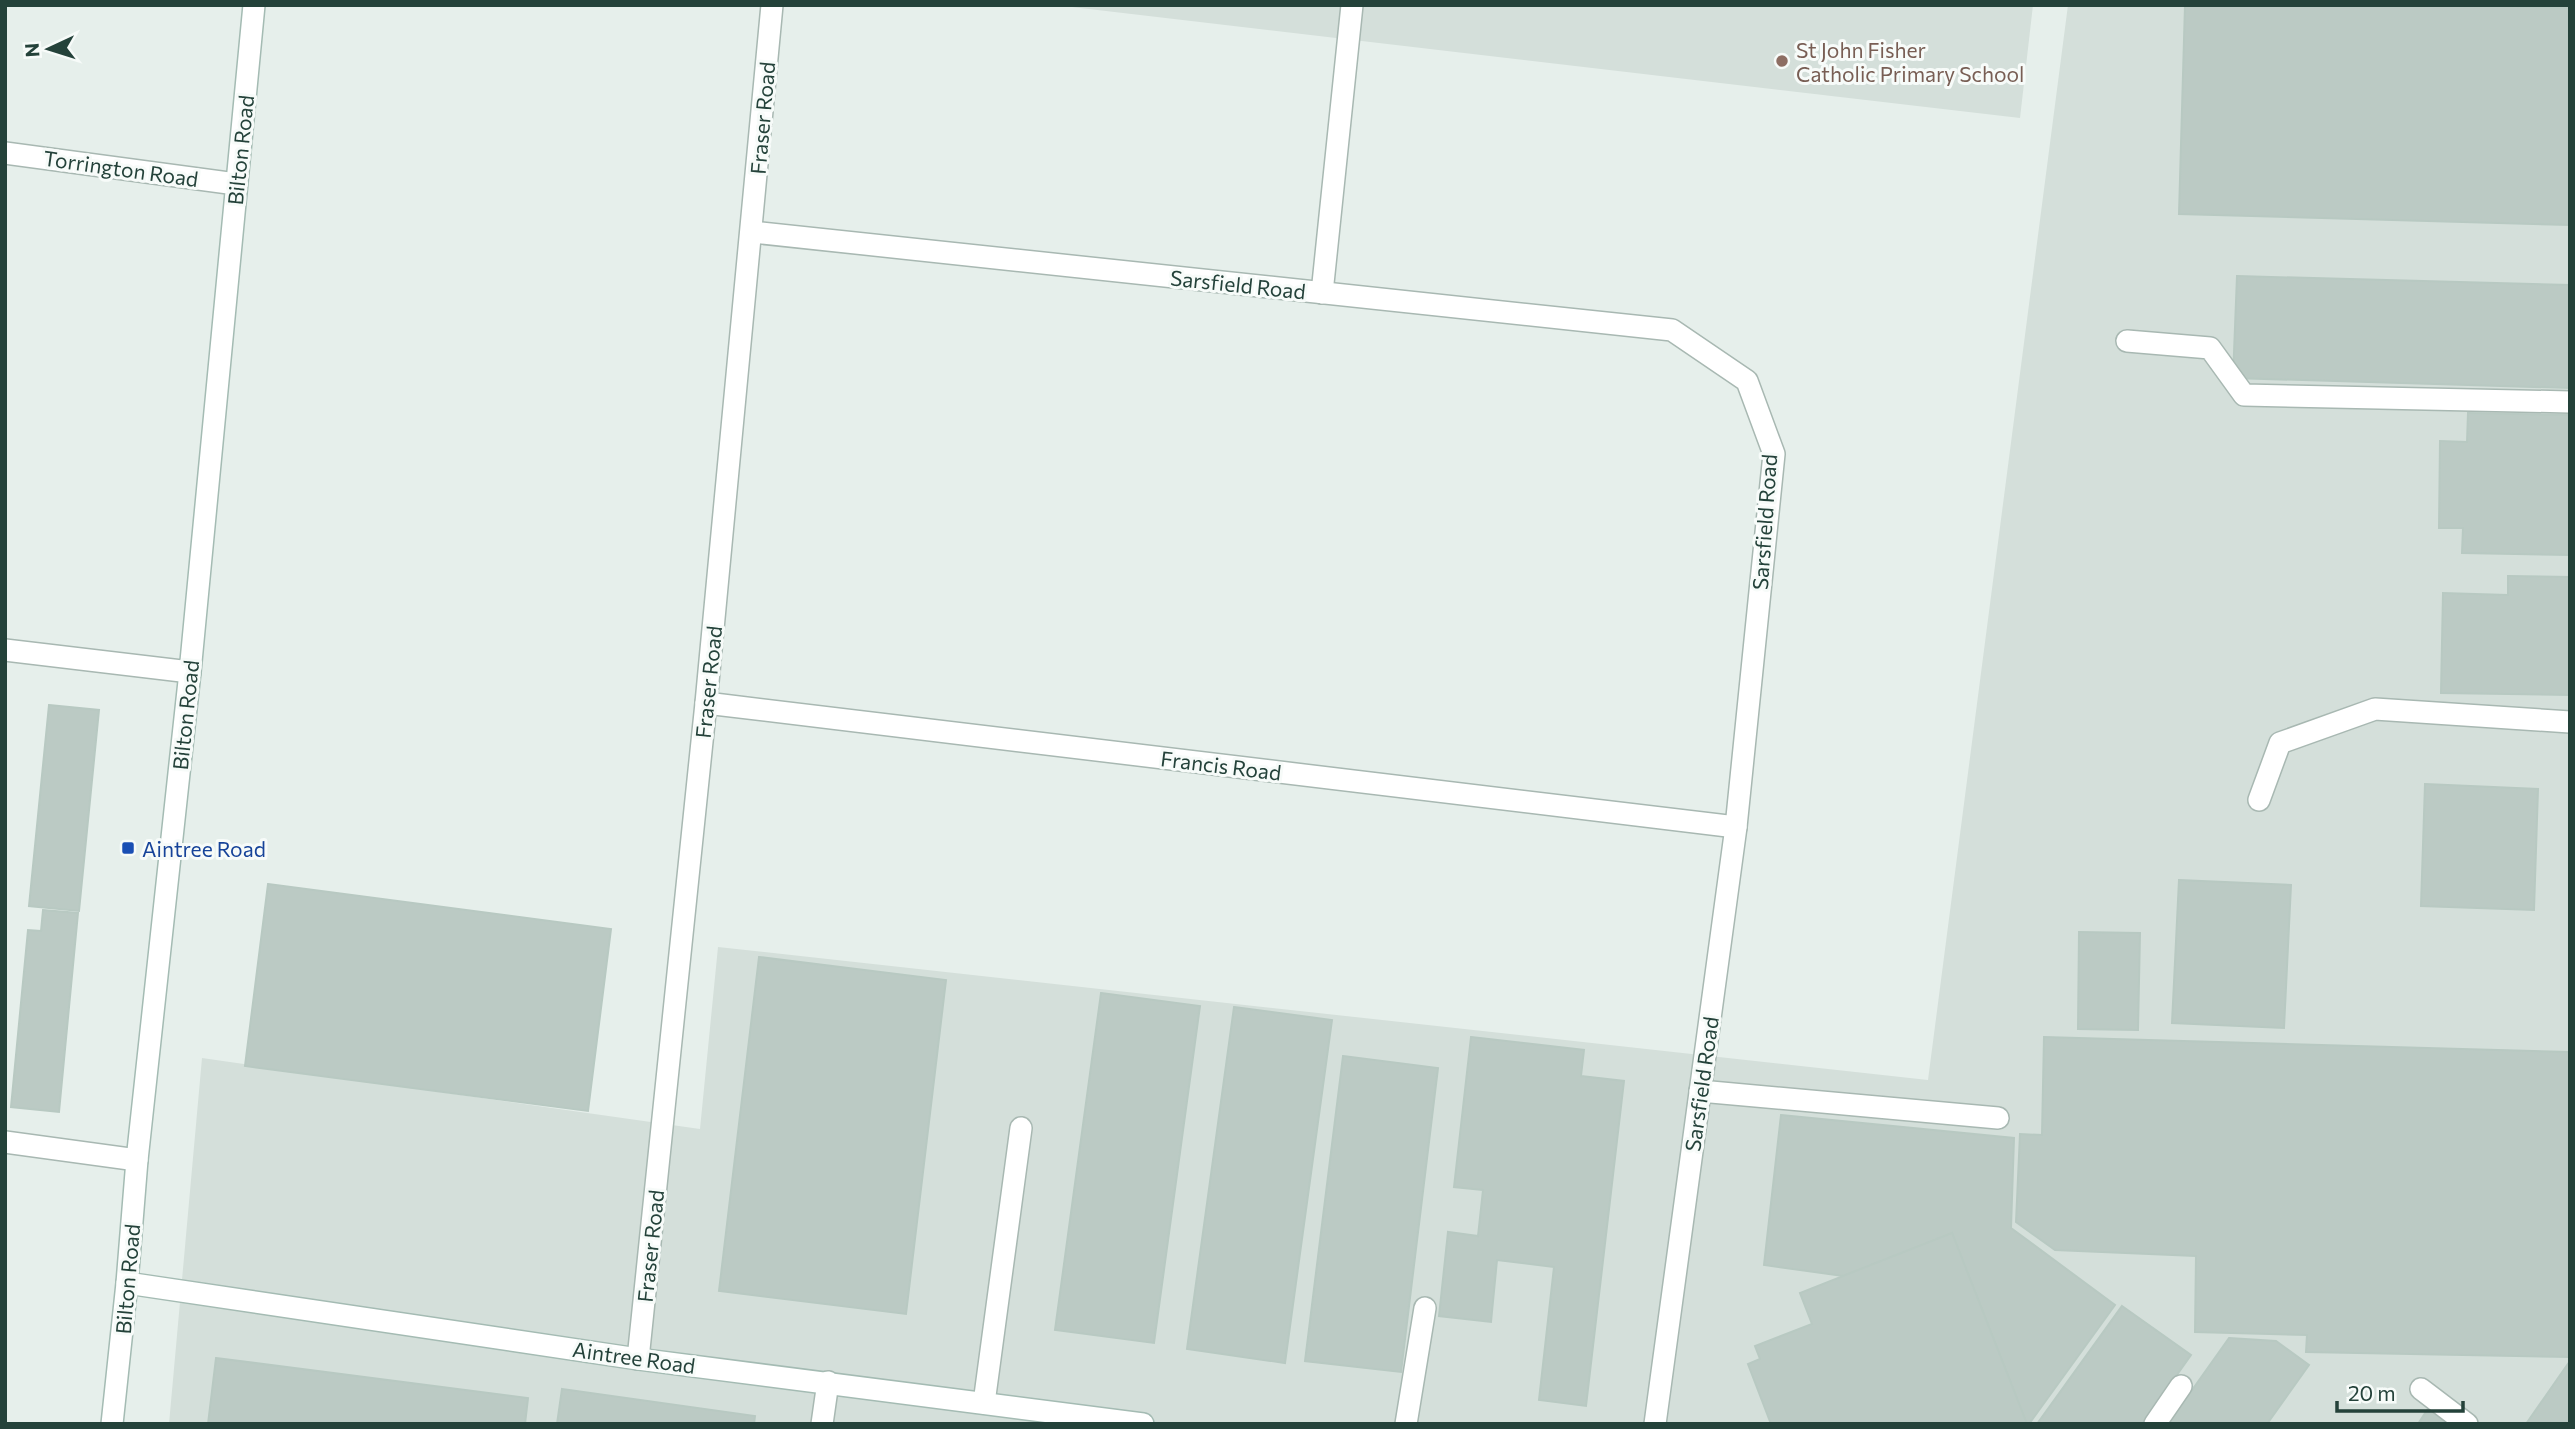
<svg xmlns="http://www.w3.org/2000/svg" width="2575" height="1429" font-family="Commissioner,sans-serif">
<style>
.built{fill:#d4dfda}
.building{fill:#bbcac4;stroke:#b8c9c2;stroke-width:2}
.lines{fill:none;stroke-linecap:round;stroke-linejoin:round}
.lane-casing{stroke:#a8b8b2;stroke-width:24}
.street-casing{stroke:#a8b8b2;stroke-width:24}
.secondary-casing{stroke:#a4bbb3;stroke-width:24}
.lane{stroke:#fff;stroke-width:21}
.street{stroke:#fff;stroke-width:21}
.secondary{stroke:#fff;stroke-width:21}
.education-dot{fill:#8d6e63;stroke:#f7fbf9;stroke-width:2.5}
.transit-dot{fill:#1a4fb4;stroke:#f7fbf9;stroke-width:2.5}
.labels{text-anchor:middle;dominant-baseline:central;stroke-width:6;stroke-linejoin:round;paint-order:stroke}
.education-label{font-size:21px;fill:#785e54;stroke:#f7fbf9;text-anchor:start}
.street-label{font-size:21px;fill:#24423a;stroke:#f7fbf9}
.transit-label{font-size:21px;fill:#164399;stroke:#f7fbf9;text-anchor:start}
</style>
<rect width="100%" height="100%" fill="#e6efeb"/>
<g class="built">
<path d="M1055,5H2033L2020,118Z"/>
<path d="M2068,5H2570V1424H169L202,1058L700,1129L718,947L1928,1080Z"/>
</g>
<g class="building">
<path d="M2185,5H2474L2570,8V225L2179,214Z"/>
<path d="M2237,276L2570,285V388L2233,378Z"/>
<path d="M2468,413L2570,415V555L2462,553L2463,528H2439L2440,441L2467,442Z"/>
<path d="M2508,576L2570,577V695L2441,693L2443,593L2508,595Z"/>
<path d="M49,705L99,710L79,911L29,906Z"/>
<path d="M2425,784L2538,789L2534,910L2421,906Z"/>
<path d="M2179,880L2291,885L2284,1028L2172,1023Z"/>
<path d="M268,884L611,929L588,1111L245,1066Z"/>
<path d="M43,910L78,913L59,1112L11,1107L28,930L41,931Z"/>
<path d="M2079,932L2140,933L2138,1030L2078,1029Z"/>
<path d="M759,957L946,980L906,1314L719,1291Z"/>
<path d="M1101,993L1200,1006L1154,1343L1055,1330Z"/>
<path d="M1234,1007L1332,1020L1285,1363L1187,1349Z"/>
<path d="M1471,1037L1584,1050L1581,1076L1624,1081L1586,1406L1539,1400L1554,1267L1497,1260L1491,1322L1439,1316L1448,1232L1478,1236L1483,1190L1454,1187Z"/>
<path d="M2044,1037L2570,1052V1357L2306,1352L2307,1335L2195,1332L2196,1256L2055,1250L2016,1222L2020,1134L2042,1135Z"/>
<path d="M1343,1056L1438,1068L1401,1372L1305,1361Z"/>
<path d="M1781,1115L2014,1138L2011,1228L2115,1305L2029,1424H2027L1952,1233L1843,1276L1764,1265Z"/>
<path d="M1952,1233L2027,1424H1771L1748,1364L1760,1359L1755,1346L1812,1324L1800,1293Z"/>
<path d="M2122,1306L2191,1355L2142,1424H2037Z"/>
<path d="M2229,1338L2276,1341L2309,1365L2267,1424H2168Z"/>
<path d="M216,1358L528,1398L525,1424H208Z"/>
<path d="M2570,1361V1424H2526Z"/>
<path d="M562,1389L755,1416L754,1424H557Z"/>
<path d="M2431,1404L2457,1424H2418Z"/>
</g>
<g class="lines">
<g class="lane-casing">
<g id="lane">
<path d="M1322,293L1352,5"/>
<path d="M2127,341L2210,348L2244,395L2570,402"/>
<path d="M2259,800L2280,743L2375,709L2570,722"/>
<path d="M1700,1091L1998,1118"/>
<path d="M2421,1389L2467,1424"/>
<path d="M984,1403L1021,1128"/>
<path d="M1406,1424L1425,1308"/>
<path d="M2155,1424L2181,1386"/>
</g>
</g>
<g class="street-casing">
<g id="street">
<path d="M5,153L236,184"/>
<path d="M752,232L1672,330L1747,381L1774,454L1736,827L1655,1424"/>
<path d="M5,650L190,672"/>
<path d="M706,703L1736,827"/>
<path d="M5,1142L137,1160"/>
<path d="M638,1359L706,703L772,5"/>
<path d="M822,1424L828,1382"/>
</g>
</g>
<g class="secondary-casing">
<g id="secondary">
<path d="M127,1283L638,1359L1143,1424"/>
<path d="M112,1424L127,1283L137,1160L190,672L254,5"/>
</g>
</g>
<use href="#lane" class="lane"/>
<use href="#street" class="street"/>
<use href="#secondary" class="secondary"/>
</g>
<circle class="education-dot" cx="1782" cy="61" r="7"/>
<rect class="transit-dot" x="121" y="841" width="14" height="14" rx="3.5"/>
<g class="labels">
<g class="education-label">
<text x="1796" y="49">St John Fisher<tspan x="1796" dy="24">Catholic Primary School</tspan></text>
</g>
<g class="street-label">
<text transform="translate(762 118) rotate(-85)">Fraser Road</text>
<text transform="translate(240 150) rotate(-84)">Bilton Road</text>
<text transform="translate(121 168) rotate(8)">Torrington Road</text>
<text transform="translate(1238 284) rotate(6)">Sarsfield Road</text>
<text transform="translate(1764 522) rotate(-86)">Sarsfield Road</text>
<text transform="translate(708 682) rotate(-84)">Fraser Road</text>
<text transform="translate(185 715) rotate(-84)">Bilton Road</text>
<text transform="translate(1221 765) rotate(7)">Francis Road</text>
<text transform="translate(1701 1084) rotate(-82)">Sarsfield Road</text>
<text transform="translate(650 1246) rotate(-84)">Fraser Road</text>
<text transform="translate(127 1279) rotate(-85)">Bilton Road</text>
<text transform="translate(634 1357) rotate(8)">Aintree Road</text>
</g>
<g class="transit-label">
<text x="142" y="848">Aintree Road</text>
</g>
</g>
<rect width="2575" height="1429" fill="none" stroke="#24423a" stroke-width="14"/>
<g transform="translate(49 49) rotate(266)" stroke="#f7fbf9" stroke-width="5" paint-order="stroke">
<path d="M0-5L12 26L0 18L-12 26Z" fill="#24423a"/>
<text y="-10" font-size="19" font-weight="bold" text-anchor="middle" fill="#24423a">N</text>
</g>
<path d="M2337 1401v10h126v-10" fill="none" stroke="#24423a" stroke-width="3.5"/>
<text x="2348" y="1401" font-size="21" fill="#24423a" stroke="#f7fbf9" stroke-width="5" paint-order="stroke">20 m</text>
</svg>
